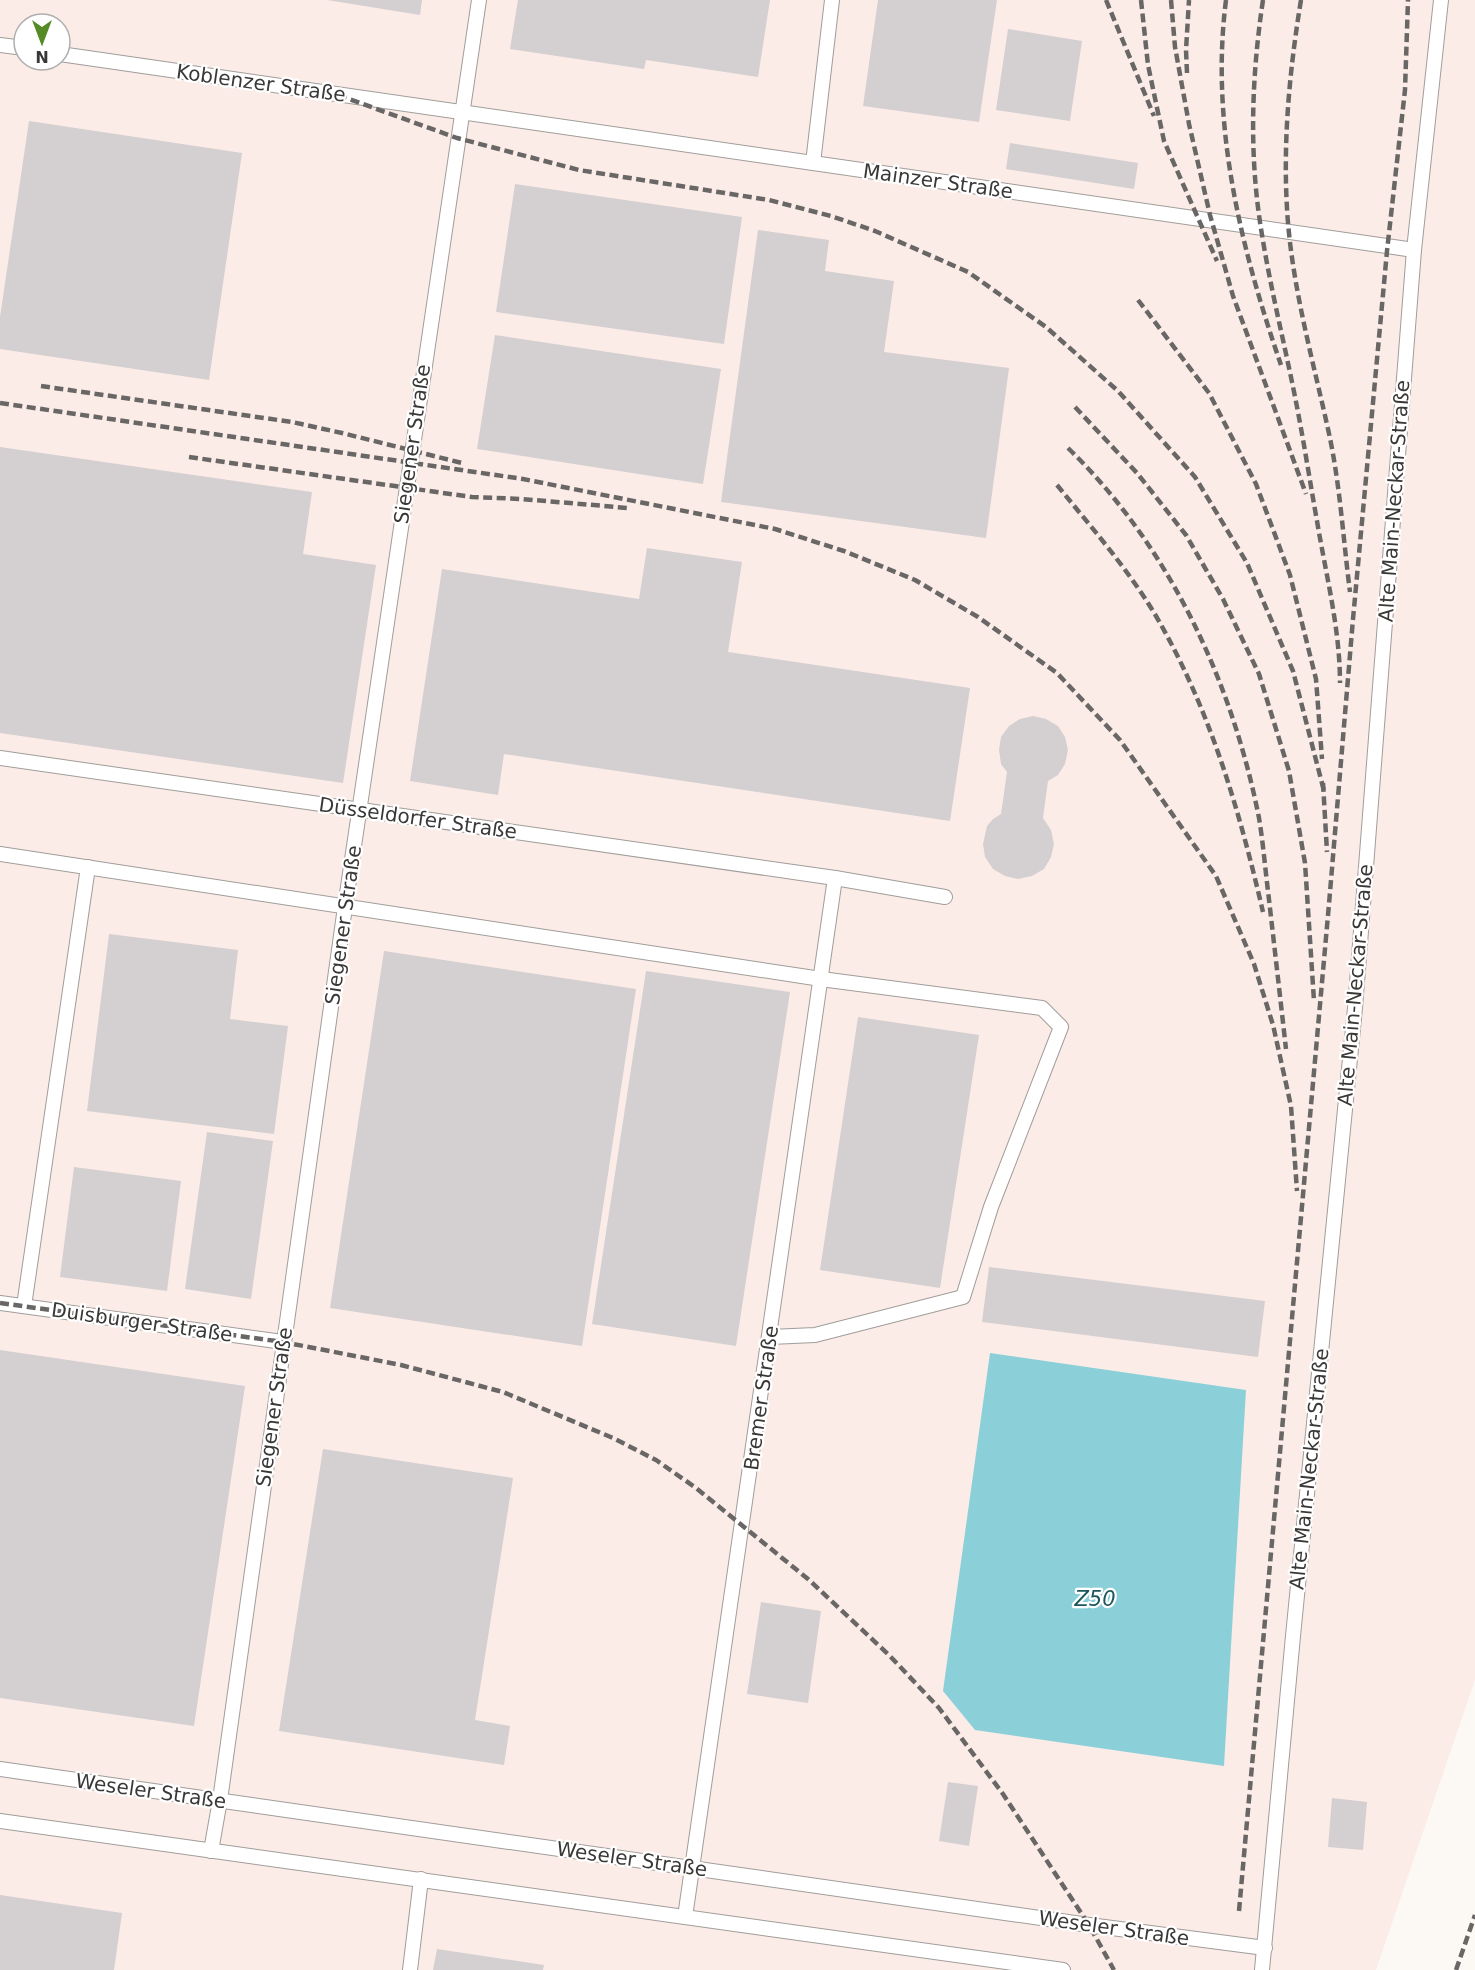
<svg xmlns="http://www.w3.org/2000/svg" width="1475" height="1970" font-family="'DejaVu Sans',sans-serif">
<style>
.industrial{fill:#fcece8;fill-rule:evenodd}
.water{fill:#8bd0d8}
.building{fill:#d4cfd1}
.lines{fill:none;stroke-linecap:round;stroke-linejoin:round}
.lane-casing{stroke:#a09d9a;stroke-width:16}
.lane{stroke:#fff;stroke-width:14}
.rail{stroke:#696765;stroke-width:4.5;stroke-dasharray:9 4.5;stroke-linecap:butt}
.labels{text-anchor:middle;dominant-baseline:central;stroke-width:4.5;stroke-linejoin:round;paint-order:stroke}
.street-label{font-size:20px;fill:#393837;stroke:#fff}
.water-label{font-size:21px;font-style:italic;fill:#1c575d;stroke:#fff}
</style>
<rect width="100%" height="100%" fill="#fcf9f5"/>
<path class="industrial" d="M0,0H1475V1680L1376,1970H0ZM24,24H60V60H24Z"/>
<path class="water" d="M990,1353L1246,1390L1224,1766L975,1730L943,1691Z"/>
<g class="building">
<path d="M327,0H422L420,15Z"/>
<path d="M518,0H770L758,77L646,60L644,69L510,49Z"/>
<path d="M878,0H997L979,122L863,106Z"/>
<path d="M1008,29L1082,41L1070,121L996,110Z"/>
<path d="M29,121L242,153L209,380L0,349V317Z"/>
<path d="M1010,143L1138,163L1134,189L1006,169Z"/>
<path d="M515,184L742,217L724,344L496,312Z"/>
<path d="M758,230L829,240L825,271L894,281L884,352L1009,368L986,538L721,502Z"/>
<path d="M495,335L721,369L703,484L477,449Z"/>
<path d="M0,447L312,492L303,554L376,565L343,783L0,733Z"/>
<path d="M647,548L742,562L728,652L970,688L950,821L504,754L498,795L410,781L442,569L639,599Z"/>
<path d="M1033,716L1046,719L1058,726L1065,737L1068,750L1065,764L1058,775L1048,781L1043,818L1051,830L1054,844L1051,857L1044,869L1032,876L1018,879L1005,876L993,869L985,857L983,844L987,826L993,819L1001,814L1007,772L1001,764L999,750L1001,737L1009,726L1020,719Z"/>
<path d="M109,934L238,950L230,1019L288,1026L274,1134L87,1111Z"/>
<path d="M384,951L636,989L582,1346L330,1308Z"/>
<path d="M646,971L790,992L736,1346L592,1324Z"/>
<path d="M858,1017L979,1035L940,1288L820,1270Z"/>
<path d="M207,1132L273,1141L251,1299L185,1289Z"/>
<path d="M74,1167L181,1181L167,1291L60,1277Z"/>
<path d="M989,1267L1265,1301L1258,1357L982,1322Z"/>
<path d="M0,1350L245,1386L194,1726L0,1698Z"/>
<path d="M323,1449L513,1478L475,1720L510,1726L504,1765L279,1731Z"/>
<path d="M761,1602L821,1611L808,1703L747,1694Z"/>
<path d="M948,1782L978,1786L969,1846L939,1841Z"/>
<path d="M1332,1798L1367,1802L1363,1850L1328,1847Z"/>
<path d="M0,1895L122,1913L114,1970H0Z"/>
<path d="M437,1949L544,1965L543,1970H433Z"/>
</g>
<g class="lines">
<g class="lane-casing">
<g id="lane">
<path d="M0,45L24,48"/>
<path d="M60,54L1414,250"/>
<path d="M813,163L832,0"/>
<path d="M0,758L835,878L945,897"/>
<path d="M0,854L821,979L1042,1008L1061,1027L991,1207L963,1297L815,1335L770,1337"/>
<path d="M0,1303L283,1342"/>
<path d="M24,1306L88,867"/>
<path d="M0,1769L1089,1925L1265,1948"/>
<path d="M0,1821L1063,1970"/>
<path d="M211,1851L220,1800L345,907L479,0"/>
<path d="M685,1917L835,878"/>
<path d="M410,1970L421,1879"/>
<path d="M1262,1970L1293,1636L1355,1008L1414,250L1441,0"/>
</g>
</g>
<use href="#lane" class="lane"/>
<g class="rail">
<path d="M1106,0L1154,116"/>
<path d="M1141,0L1148,65L1164,141L1217,261"/>
<path d="M1171,0L1175,47L1189,124L1210,215L1233,296L1306,494"/>
<path d="M1226,0C1210,124 1241,249 1281,365"/>
<path d="M1263,0C1252,73 1249,149 1260,222C1270,290 1288,356 1300,423C1306,455 1311,488 1317,521C1326,575 1340,629 1340,683"/>
<path d="M1301,0C1289,73 1282,149 1288,223C1294,293 1313,361 1328,429C1340,482 1343,538 1350,592"/>
<path d="M1187,73L1186,50L1189,0"/>
<path d="M338,95L457,138L579,170L769,200L831,216L875,231L968,272L1046,327L1118,391L1195,477L1247,563L1293,671L1324,791"/>
<path d="M1138,300L1209,393L1256,484L1290,575L1316,679L1322,759"/>
<path d="M41,386L292,422L342,433L462,463"/>
<path d="M0,403L523,479L775,529L844,551L915,580L978,617L1057,673L1120,740L1216,876L1254,964L1273,1025L1291,1106L1297,1191"/>
<path d="M1075,407L1137,473L1186,535L1223,599L1259,674L1289,771L1305,863L1314,1001"/>
<path d="M1068,448C1169,546 1232,681 1259,818C1263,842 1265,867 1268,891C1274,943 1280,996 1286,1049"/>
<path d="M189,457L472,497L522,499L628,508"/>
<path d="M1057,485C1091,527 1128,569 1156,616C1210,709 1239,809 1263,912"/>
<path d="M1323,783L1327,852"/>
<path d="M0,1303L283,1342L401,1365L503,1392L613,1438L656,1460L696,1488L808,1579L889,1655L939,1708L1003,1794L1089,1925L1114,1970"/>
<path d="M1239,1911L1329,904L1353,619L1387,251L1405,90L1408,0"/>
<path d="M1456,1970L1475,1915"/>
</g>
</g>
<g class="labels">
<g class="street-label">
<text transform="translate(261 83) rotate(8)">Koblenzer Straße</text>
<text transform="translate(938 181) rotate(8)">Mainzer Straße</text>
<text transform="translate(412 444) rotate(-82)">Siegener Straße</text>
<text transform="translate(1394 501) rotate(-86)">Alte Main-Neckar-Straße</text>
<text transform="translate(418 818) rotate(8)">Düsseldorfer Straße</text>
<text transform="translate(343 925) rotate(-82)">Siegener Straße</text>
<text transform="translate(1355 985) rotate(-85)">Alte Main-Neckar-Straße</text>
<text transform="translate(142 1322) rotate(8)">Duisburger Straße</text>
<text transform="translate(761 1398) rotate(-82)">Bremer Straße</text>
<text transform="translate(274 1407) rotate(-82)">Siegener Straße</text>
<text transform="translate(1309 1469) rotate(-84)">Alte Main-Neckar-Straße</text>
<text transform="translate(151 1791) rotate(8)">Weseler Straße</text>
<text transform="translate(632 1859) rotate(8)">Weseler Straße</text>
<text transform="translate(1114 1928) rotate(8)">Weseler Straße</text>
</g>
<g class="water-label">
<text x="1095" y="1599">Z50</text>
</g>
</g>
<g transform="translate(42 42) rotate(180)"><circle r="28" fill="#ffffff" stroke="#b0afaf" stroke-width="1.5"/>
<path d="M0-4.5L10 22L0 15L-10 22Z" fill="#548b25"/>
<text y="-9" font-size="16" font-weight="bold" text-anchor="middle" fill="#393837">N</text>
</g>
</svg>
